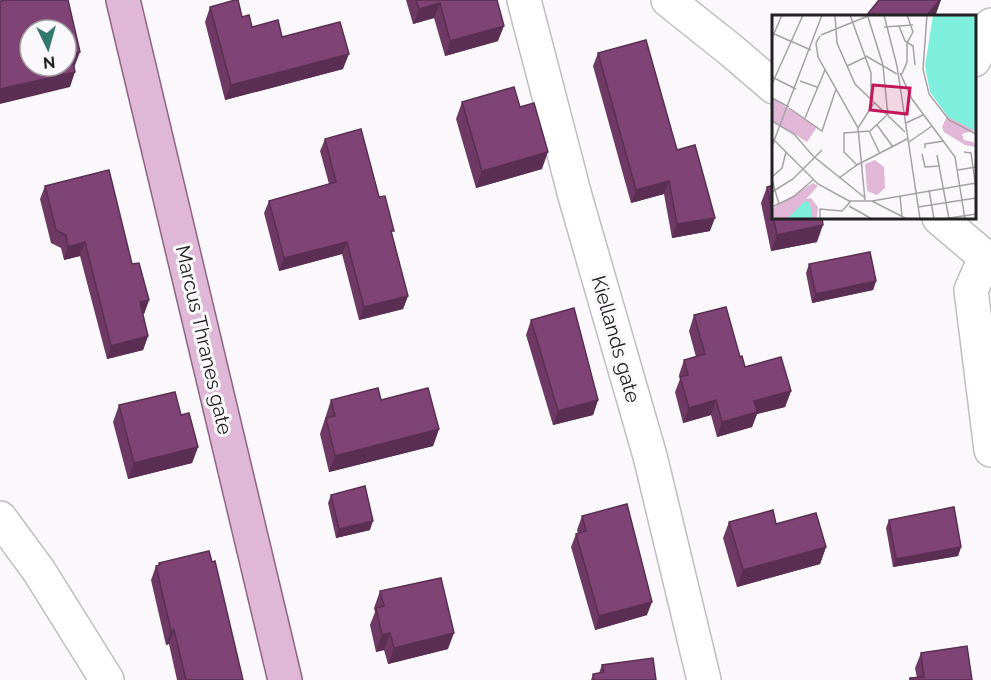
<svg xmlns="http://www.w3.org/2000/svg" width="991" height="680" font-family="Raleway,sans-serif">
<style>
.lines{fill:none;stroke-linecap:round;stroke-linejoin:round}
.minor-casing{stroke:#c1bec0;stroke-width:36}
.major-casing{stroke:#906487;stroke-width:36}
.minor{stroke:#fff;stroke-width:33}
.major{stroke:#dfb8d7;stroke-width:33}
.wall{fill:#6e3a65}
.shaded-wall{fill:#5a2f53}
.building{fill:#804376;stroke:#5a2f53;stroke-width:1.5;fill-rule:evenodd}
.labels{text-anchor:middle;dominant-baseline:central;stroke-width:6;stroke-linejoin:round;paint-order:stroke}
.street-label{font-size:20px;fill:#232223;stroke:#fbf8fb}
.inset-road{fill:none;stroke:#a5a2a5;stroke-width:1.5}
.view{fill:#c2185b;fill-opacity:0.15;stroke:#c2185b;stroke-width:3}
.inset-edge{fill:none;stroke:#232223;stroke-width:3}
</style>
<rect width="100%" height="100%" fill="#fbf8fb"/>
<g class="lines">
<g class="minor-casing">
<g id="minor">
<path d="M524,0L575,196L650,456L704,680"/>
<path d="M668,0L732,51L774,87"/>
<path d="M974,60L991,25"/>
<path d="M939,218L991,262"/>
<path d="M985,258L971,290L991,450"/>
<path d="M0,518L39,571L107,680"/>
</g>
</g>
<g class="major-casing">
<path id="major" d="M123,0L285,680"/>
</g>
<use href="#minor" class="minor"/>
<use href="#major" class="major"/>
</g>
<g class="wall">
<path d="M406,0H497L498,41L445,56L434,18L413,24Z"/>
<path d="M210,7L242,17L252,27L282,37L343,69L225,100L205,22Z"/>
<path d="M598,53L677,150L710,231L672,238L664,194L631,203L593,66Z"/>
<path d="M462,102L520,107L542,169L476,188L456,119Z"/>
<path d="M325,139L379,197L392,235L408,296L403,309L359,320L342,254L279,271L264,213L269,201L329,184L320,151Z"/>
<path d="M45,186L132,264L149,300L144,314H143L148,336L143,350L107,359L80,256L64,260L61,248L51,243L40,199Z"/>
<path d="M767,187L817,242L771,251L761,203Z"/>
<path d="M809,264L876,281L873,290L812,303L806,273Z"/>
<path d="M694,315L740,357L745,367L791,391L785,407L757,414L752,427L717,437L711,415L683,423L675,392L680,379L679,375L684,360L696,357L689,331Z"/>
<path d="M531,320L598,400L593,415L553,425L526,335Z"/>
<path d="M331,400H381L439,429L433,446L329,472L320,434Z"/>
<path d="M119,405L181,415L198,447L192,463L128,479L113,422Z"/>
<path d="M331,495L370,530L336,538L328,503Z"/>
<path d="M582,516L647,615L595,630L571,547L576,534H578L577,530Z"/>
<path d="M889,520L961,547L958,556L893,567L886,528Z"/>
<path d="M729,522L776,524L826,547L820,564L737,587L723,538Z"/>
<path d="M159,563L243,680H177L169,644L166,645L151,580L156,566H158Z"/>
<path d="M380,591L448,649L388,664L384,650L376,652L370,625L375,612L374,608Z"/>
<path d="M921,653L972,680H909L910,678H917L915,668Z"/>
<path d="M602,665L656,680H591L593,674L599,673Z"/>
</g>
<g class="shaded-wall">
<path d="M940,0H941L936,14L934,16H926Z"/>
<path d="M440,3L434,18L413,24L419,9Z"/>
<path d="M504,26L498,41L445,56L450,41Z"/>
<path d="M80,52L74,68L71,54Z"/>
<path d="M349,54L343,69L225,100L231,85Z"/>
<path d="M75,72L70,87L0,104V89Z"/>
<path d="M548,152L542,169L476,188L482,171Z"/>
<path d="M669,181L664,194L631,203L636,190Z"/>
<path d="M715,218L710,231L672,238L677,224Z"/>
<path d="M823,225L817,242L771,251L777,235Z"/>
<path d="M85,242L80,256L64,260L68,247Z"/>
<path d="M347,242L342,254L279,271L284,258Z"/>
<path d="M876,281L873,290L812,303L816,294Z"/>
<path d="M408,296L403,309L359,320L364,307Z"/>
<path d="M149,300L144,314L135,316L140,302Z"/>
<path d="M148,336L143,350L107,359L111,346Z"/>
<path d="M791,391L785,407L757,414L752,427L717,437L722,422L754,401Z"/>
<path d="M598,400L593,415L553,425L558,411Z"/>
<path d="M716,400L711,415L683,423L689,408Z"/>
<path d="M439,429L433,446L329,472L335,456Z"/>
<path d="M198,447L192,463L128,479L134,463Z"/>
<path d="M373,521L370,530L336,538L339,529Z"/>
<path d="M826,547L820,564L737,587L743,570Z"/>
<path d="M961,547L958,556L893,567L896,559Z"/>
<path d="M652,602L647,615L595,630L599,616Z"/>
<path d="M174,630L169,644L166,645L171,631Z"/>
<path d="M390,633L384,650L376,652L382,635Z"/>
<path d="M454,633L448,649L388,664L394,648Z"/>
</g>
<g class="building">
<path d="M6,0H68L80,52L71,54L75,72L0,89V1ZM30,30H66V66H30Z"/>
<path d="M235,0H238L242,17L249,15L252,27L278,20L282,37L340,22L349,54L231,85L210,7Z"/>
<path d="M416,0H497L504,26L450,41L440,3L419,9Z"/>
<path d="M879,0H940L926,16H866Z"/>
<path d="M646,40L677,150L695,145L715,218L677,224L669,181L636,190L598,53Z"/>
<path d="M514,87L520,107L534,103L548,152L482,171L462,102Z"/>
<path d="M361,129L379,197L385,196L394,231H391L408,296L364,307L347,242L284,258L269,201L336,182L325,139Z"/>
<path d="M109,170L132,264L139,263L149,300L140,302L148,336L111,346L85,242L68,247L66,235L56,230L45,186Z"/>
<path d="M774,185V218H822L823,225L777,235L767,187Z"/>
<path d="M870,252L876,281L816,294L809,264Z"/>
<path d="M726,307L740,357L742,356L745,367L781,357L791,391L754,401L757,412L722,422L716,400L689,408L680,377L688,375L684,360L705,354L694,315Z"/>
<path d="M574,308L598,400L558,411L531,320Z"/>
<path d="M378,388L381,400L428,388L439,429L335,456L326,418L335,416L331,400Z"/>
<path d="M175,392L181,415L189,413L198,447L134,463L119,405Z"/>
<path d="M365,486L373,521L339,529L331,495Z"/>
<path d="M627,504L652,602L599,616L576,534L586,531L582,516Z"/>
<path d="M954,507L961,547L896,559L889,520Z"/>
<path d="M773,510L776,524L816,513L826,547L743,570L729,522Z"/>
<path d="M209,551L212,562L215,561L243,680H186L174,630L171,631L156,566L160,565L159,563Z"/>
<path d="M441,578L454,633L394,648L390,633L382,635L376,608L384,606L380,591Z"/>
<path d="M967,646L972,680H910V678L924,677L921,653Z"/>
<path d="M653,658L656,680H594L593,674L604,672L602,665Z"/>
</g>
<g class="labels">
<g class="street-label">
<text transform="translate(616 339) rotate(74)">Kiellands gate</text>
<text transform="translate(204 340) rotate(77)">Marcus Thranes gate</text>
</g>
</g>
<g transform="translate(772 15)">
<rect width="204" height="204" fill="#fbf8fb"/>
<path d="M0,83L45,112L35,127L0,105ZM175,101L204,115L190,119L192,125L201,127L204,132L193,130L172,117L170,112ZM103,145L112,152L113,173L105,180L95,176L93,149ZM41,168L46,171L34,184L39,183L46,192L45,204H0V194Z" fill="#e1b7d7"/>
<path d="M161,0H204V116L176,102L158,77L153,51ZM33,186L38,188L40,204H15Z" fill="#7eefdd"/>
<path class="inset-road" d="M63,0L65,28L83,69L133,117M78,0L99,58V86M112,0L125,51L148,204M155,0L151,54L157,79L177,105L204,119M96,2L111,50M127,11L133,26L141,31L143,50M112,12L141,10M0,18L39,35M49,20L96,1M48,21L44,28L46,42L86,113L93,185M0,23L10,0M94,41L125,59M75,51L94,42M111,51L116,101M128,58L140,84L183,142L193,204M129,61L135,47V28L141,17L135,0M0,62L24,74M28,66L45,72M0,69L31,0M0,83L17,92M17,93L50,116L64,74M33,103L53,55M0,106L22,119L41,141L92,182M134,108L151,100M105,110L121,132M86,113L102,88M97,116L108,139M0,123L46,169L77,186H100L135,204M137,127L160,111M0,131L50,0M153,133V129L172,126M192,137L199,138L204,174M150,139L153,152L168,151M165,140L177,204M85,150L72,137V118L98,116L114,101M186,155L204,152M0,162L10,153L14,137M67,163L85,150L135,124M0,165L7,189M157,175L162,204M0,177L21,164L50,135M128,180L130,202M100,186L204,168M77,191L100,204M0,192L21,182L41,165M146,192L204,183M48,204V194L70,196L79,186M171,204L204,199"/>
<path class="view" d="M101,70L138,73L135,99L98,95Z"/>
<rect width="204" height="204" class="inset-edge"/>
</g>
<g transform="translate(48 48) rotate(175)"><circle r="28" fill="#fbf8fb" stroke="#a5a2a5" stroke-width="1.5"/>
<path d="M0-4.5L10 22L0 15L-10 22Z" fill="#32786d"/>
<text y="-9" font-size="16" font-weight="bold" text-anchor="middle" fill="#232223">N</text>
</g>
</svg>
